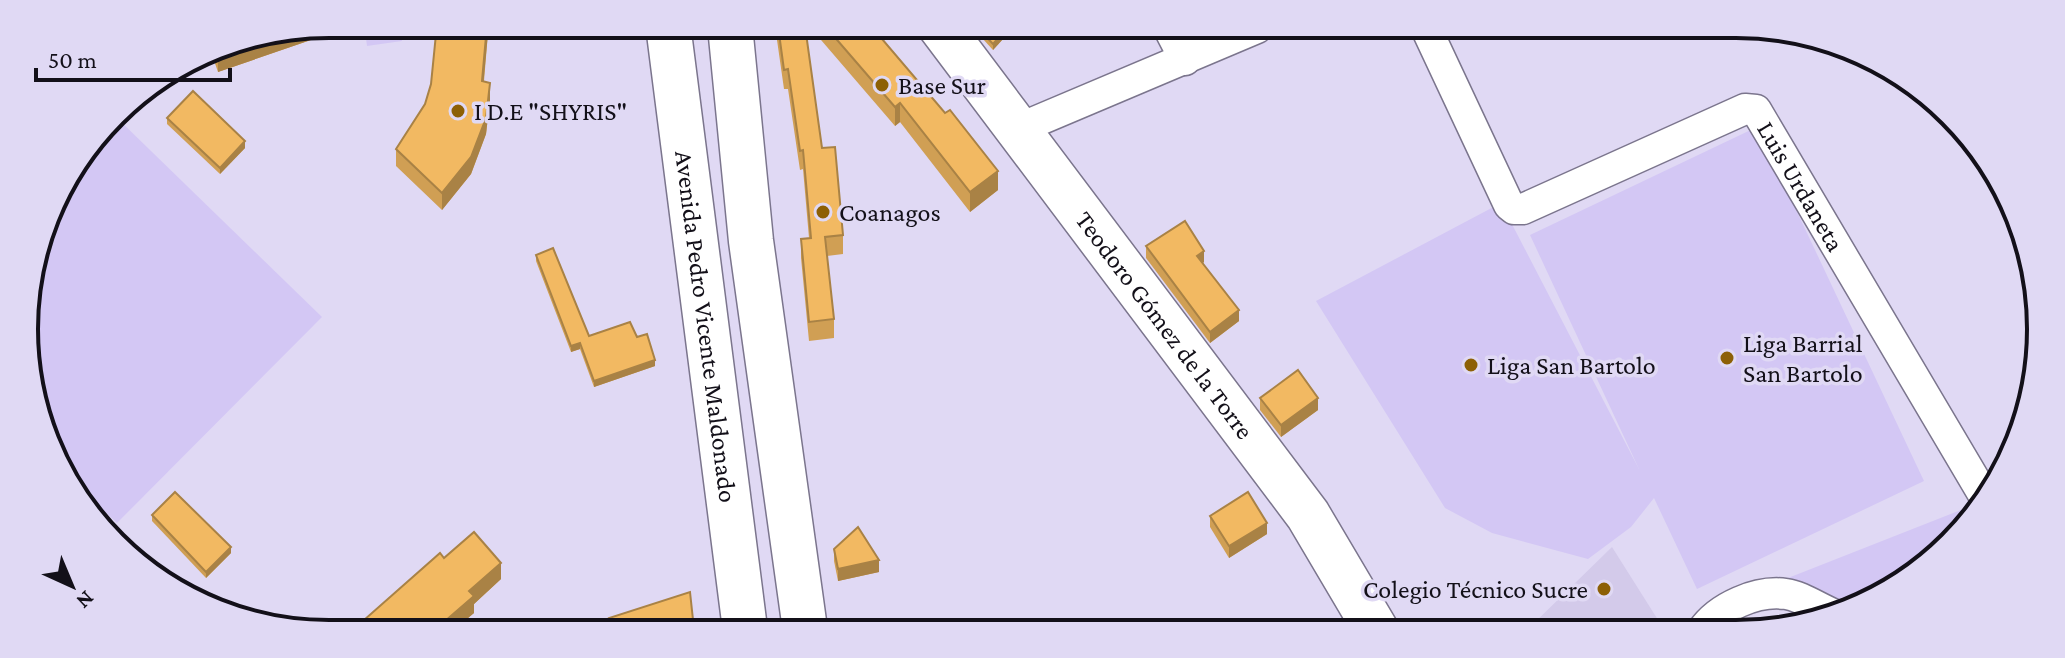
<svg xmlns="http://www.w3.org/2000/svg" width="2065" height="658" font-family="'Crimson Pro',serif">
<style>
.built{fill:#d3caea}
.green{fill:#d3c7f4}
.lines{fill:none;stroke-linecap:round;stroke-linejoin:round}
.street-casing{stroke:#7b758d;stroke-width:33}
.secondary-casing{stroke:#7b758d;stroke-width:47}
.primary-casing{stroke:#7b758d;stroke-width:47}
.street{stroke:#fff;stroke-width:30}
.secondary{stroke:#fff;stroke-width:44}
.primary{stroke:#fff;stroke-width:44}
.wall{fill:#d09f54}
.shaded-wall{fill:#a98245}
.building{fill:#f2b962;stroke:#a98245;stroke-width:2}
.poi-dot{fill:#8d6006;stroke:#e0d9f4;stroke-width:3}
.labels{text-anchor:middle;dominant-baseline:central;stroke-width:7;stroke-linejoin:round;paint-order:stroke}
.poi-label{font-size:26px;fill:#131019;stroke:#e0d9f4;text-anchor:start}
.street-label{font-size:26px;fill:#131019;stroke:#e0d9f4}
.rim{fill:none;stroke:#131019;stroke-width:4}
</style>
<rect width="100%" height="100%" fill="#e0d9f4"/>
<path class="built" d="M1612,547L1665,631H1526Z"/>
<g class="green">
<path d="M364,24H399L402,41L367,46Z"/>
<path d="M115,116L322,317L117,523L63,472L34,407L27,290L56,194Z"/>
<path d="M1757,127L1924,481L1697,589L1654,498L1631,527L1588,559L1492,533L1445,508L1316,301L1501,203L1639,469L1530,235Z"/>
<path d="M1971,506L1975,515L1951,545L1870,603L1852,608L1788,578Z"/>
</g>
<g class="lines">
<g class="street-casing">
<g id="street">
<path d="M1168,27L1185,60"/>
<path id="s1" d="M1426,28L1509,205L1514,209H1523L1745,109L1756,110L1986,499"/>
<path d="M1018,129L1257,28"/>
<path d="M1702,631C1718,607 1757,590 1786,594C1801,596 1818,608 1833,614"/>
</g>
</g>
<g class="secondary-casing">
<g id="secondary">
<path id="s2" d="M940,26L1308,515L1376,630"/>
</g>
</g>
<g class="primary-casing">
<g id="primary">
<path id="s3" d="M668,25L745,629"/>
<path d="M730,26L751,241L805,629"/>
</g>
</g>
<use href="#street" class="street"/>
<use href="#secondary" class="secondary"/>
<use href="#primary" class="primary"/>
</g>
<g class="wall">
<path d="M329,24H337V31L218,72L210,49L213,47Z"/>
<path d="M494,25V30L488,33L484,81L490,100L486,134L471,174L442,210L396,166V149L425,104Z"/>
<path d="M775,26H805L822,148L843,235V254L827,256L834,319V338L809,341L801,258V239L809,238L803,169L800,170L788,89H784Z"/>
<path d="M809,26H878V35L998,190L970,212L900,122L895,126Z"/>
<path d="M972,27H1014L993,50Z"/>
<path d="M167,118L245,148L220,174L167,124Z"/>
<path d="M1146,246L1204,262L1203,263L1239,321L1210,343L1146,258Z"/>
<path d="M536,255L589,336L637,337L655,366L594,387L580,349L571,352L536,261Z"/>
<path d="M1260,398L1318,410L1281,437L1260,410Z"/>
<path d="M152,515L231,553L206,578L152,521Z"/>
<path d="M1210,516L1267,534L1229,558L1210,527Z"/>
<path d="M834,549L879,572L838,581L834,561Z"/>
<path d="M444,558L501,579L474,604V613L456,628H364V620Z"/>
</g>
<g class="shaded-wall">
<path d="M329,24H337V31L218,72V55L281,34Z"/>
<path d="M487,25H494V30L488,33L482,98V81Z"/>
<path d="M869,26H878V35Z"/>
<path d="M1008,27H1014L993,50V44Z"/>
<path d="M490,83V100L486,134L471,174L442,210V193Z"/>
<path d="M900,103V122L895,126V107Z"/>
<path d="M245,141V148L220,174V168Z"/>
<path d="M998,171V190L970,212V192Z"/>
<path d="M1204,251V262L1197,267V256Z"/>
<path d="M1239,310V321L1210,343V332Z"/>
<path d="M580,343V349L571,352V346Z"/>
<path d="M655,360V366L594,387V381Z"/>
<path d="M1318,398V410L1281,437V425Z"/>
<path d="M1267,523V534L1229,558V546Z"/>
<path d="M231,547V553L206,578V572Z"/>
<path d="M879,560V572L838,581V569Z"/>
<path d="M501,563V579L474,604V613L456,628H437L469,591Z"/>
</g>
<g class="building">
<path d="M437,24L487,25L482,81L490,83L486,118L471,157L442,193L396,149L425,104L431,84Z"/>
<path d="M778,26H805L822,148L835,147L843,235L825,237L834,319L809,322L801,239L811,238L803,150L800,151L788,69L784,70Z"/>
<path d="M825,26H871L945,113L950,110L998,171L970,192L900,103L895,107Z"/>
<path d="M977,27H1008L993,44Z"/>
<path d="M281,34L218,55L215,47Z"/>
<path d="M193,91L245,141L220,168L167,118Z"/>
<path d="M1185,221L1204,251L1197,256L1239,310L1210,332L1146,246Z"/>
<path d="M553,248L589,336L630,322L637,337L647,334L655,360L594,381L580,343L571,346L536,255Z"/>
<path d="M1298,370L1318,398L1281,425L1260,398Z"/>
<path d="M175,492L231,547L206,572L152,515Z"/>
<path d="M1248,492L1267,523L1229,546L1210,516Z"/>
<path d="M858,527L879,560L838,569L834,549Z"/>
<path d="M474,532L501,563L469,591L474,596L437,628H371L364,620L440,553L444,558Z"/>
<path d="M690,592L694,629H614L609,618Z"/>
</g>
<g class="poi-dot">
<circle cx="882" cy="85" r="8"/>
<circle cx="458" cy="111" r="8"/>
<circle cx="823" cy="212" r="8"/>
<circle cx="1727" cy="358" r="8"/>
<circle cx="1471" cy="365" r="8"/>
<circle cx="1604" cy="589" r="8"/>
</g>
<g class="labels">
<g class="poi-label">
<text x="898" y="85">Base Sur</text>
<text x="474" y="111">I D.E "SHYRIS"</text>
<text x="839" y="212">Coanagos</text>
<text x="1743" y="343">Liga Barrial<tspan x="1743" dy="30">San Bartolo</tspan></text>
<text x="1487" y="365">Liga San Bartolo</text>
<text x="1588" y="589" text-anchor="end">Colegio Técnico Sucre</text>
</g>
<g class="street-label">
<text stroke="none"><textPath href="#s1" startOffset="554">Luis Urdaneta</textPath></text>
<text stroke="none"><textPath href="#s2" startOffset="374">Teodoro Gómez de la Torre</textPath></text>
<text stroke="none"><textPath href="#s3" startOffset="304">Avenida Pedro Vicente Maldonado</textPath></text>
</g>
</g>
<path d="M0 0H2065V658H0ZM329 38H1736A291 291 0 0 1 2027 329V329A291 291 0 0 1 1736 620H329A291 291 0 0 1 38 329V329A291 291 0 0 1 329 38Z" fill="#e0d9f4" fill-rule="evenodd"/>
<path class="rim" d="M329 38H1736A291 291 0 0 1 2027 329V329A291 291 0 0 1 1736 620H329A291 291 0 0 1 38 329V329A291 291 0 0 1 329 38Z"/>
<g transform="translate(72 586) rotate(136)" stroke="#e0d9f4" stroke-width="6" paint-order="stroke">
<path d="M0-6L14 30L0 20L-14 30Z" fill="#131019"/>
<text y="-12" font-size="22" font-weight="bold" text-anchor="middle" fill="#131019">N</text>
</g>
<path d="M36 68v12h194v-12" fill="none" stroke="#131019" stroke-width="4"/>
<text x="48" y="68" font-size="24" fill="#131019" stroke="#e0d9f4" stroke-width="6" paint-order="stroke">50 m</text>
</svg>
